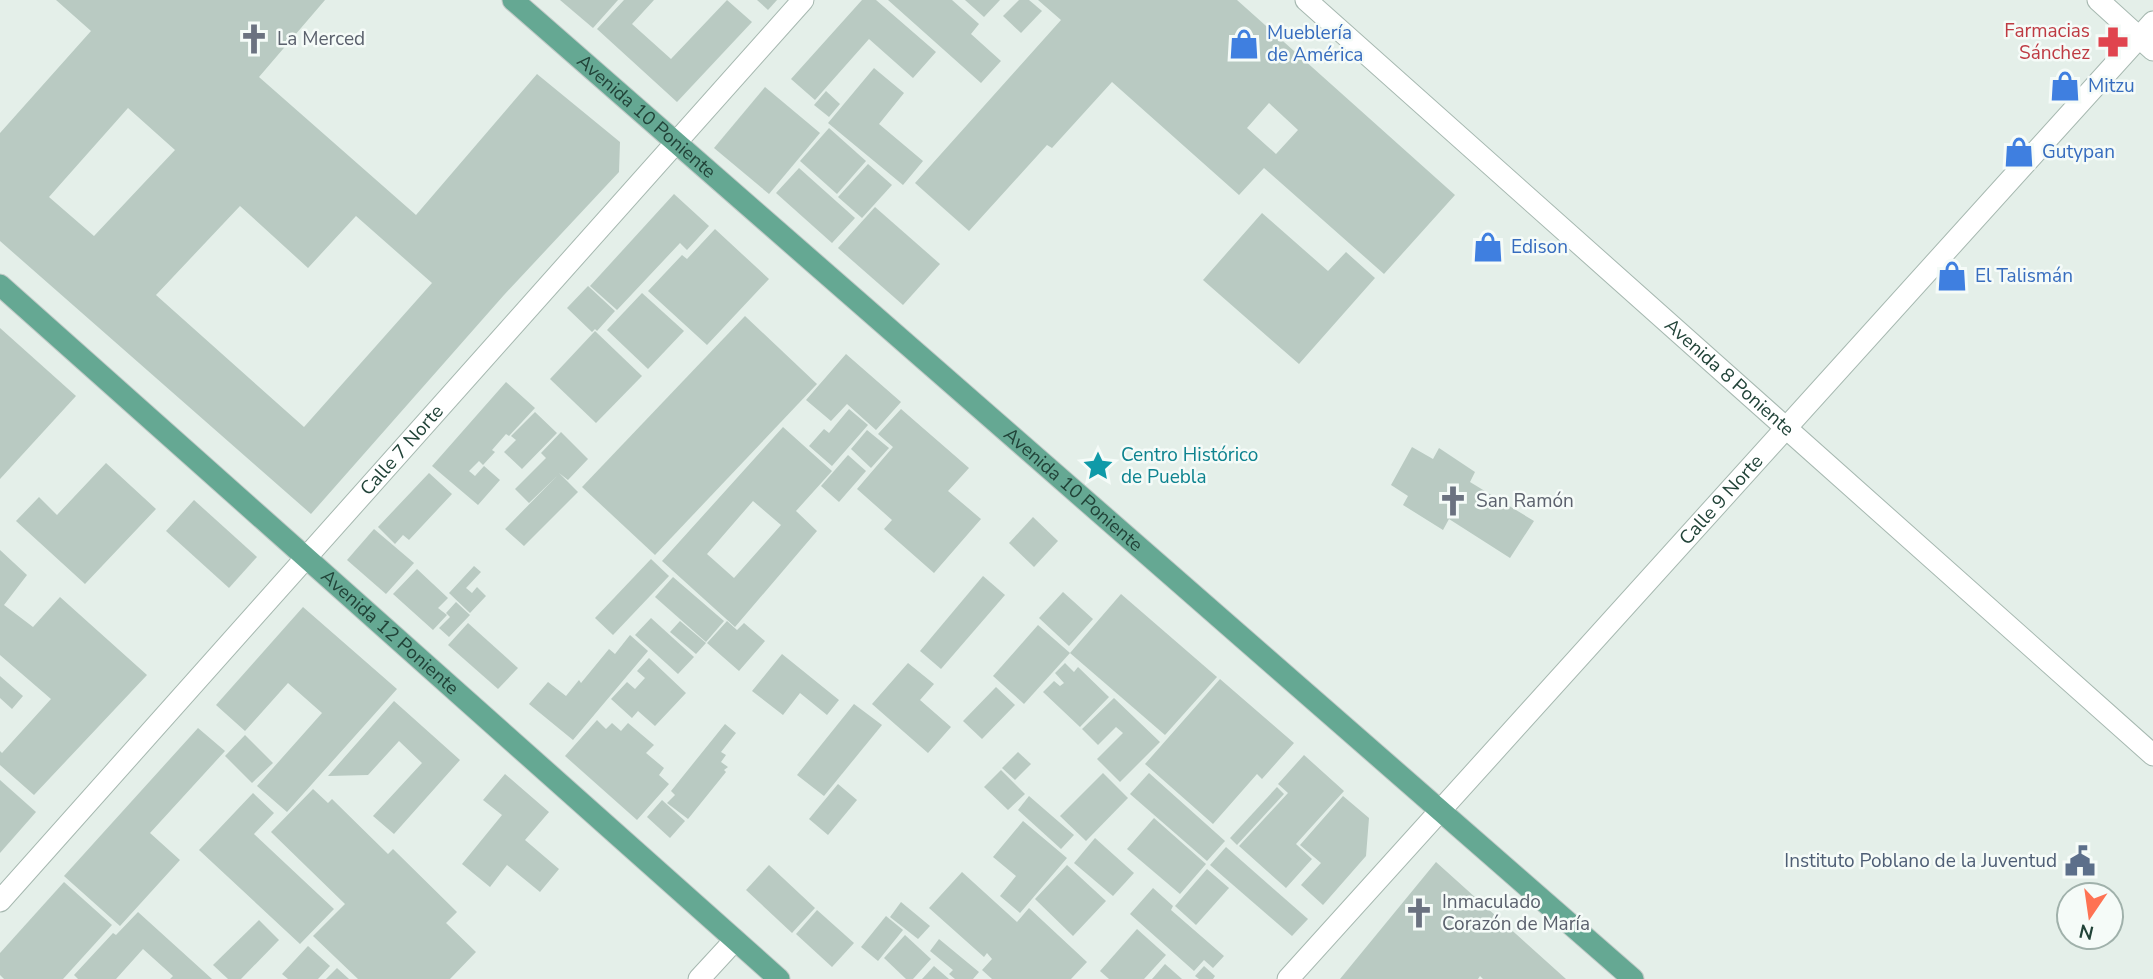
<svg xmlns="http://www.w3.org/2000/svg" width="2153" height="979" font-family="'Nunito Sans',sans-serif">
<style>
.building{fill:#b9cac2;fill-rule:evenodd}
.lines{fill:none;stroke-linecap:round;stroke-linejoin:round}
.minor-casing{stroke:#a6b8b0;stroke-width:23}
.major-casing{stroke:#c1cac7;stroke-width:23}
.minor{stroke:#fff;stroke-width:21}
.major{stroke:#65a893;stroke-width:21}
.labels{text-anchor:middle;dominant-baseline:central;stroke-width:5;stroke-linejoin:round;paint-order:stroke}
.health-label{font-size:19px;fill:#be3a42;stroke:#f5fbf8;text-anchor:end}
.shop-label{font-size:19px;fill:#366cbe;stroke:#f5fbf8;text-anchor:start}
.worship-label{font-size:19px;fill:#5b616d;stroke:#f5fbf8;text-anchor:start}
.street-label{font-size:19px;fill:#214338;stroke:#f5fbf8}
.culture-label{font-size:19px;fill:#0d838f;stroke:#f5fbf8;text-anchor:start}
.service-label{font-size:19px;fill:#4e5e75;stroke:#f5fbf8;text-anchor:end}
</style>
<rect width="100%" height="100%" fill="#e4efe9"/>
<g class="building">
<path d="M56,0H325L259,77L416,215L537,74L620,142L619,172L504,295L311,514L0,241V133L91,31ZM128,108L175,150L94,236L49,197ZM240,206L308,268L356,216L432,283L304,427L156,295Z"/>
<path d="M560,0H618L593,28Z"/>
<path d="M624,0H654L632,24L671,59L727,0L752,22L677,102L597,29Z"/>
<path d="M757,0H777L768,10Z"/>
<path d="M862,0H876L936,52L913,78L869,39L815,100L791,79Z"/>
<path d="M888,0H952L979,24L971,34L1001,61L981,83Z"/>
<path d="M965,0H1000L984,17Z"/>
<path d="M1019,0H1029L1042,11L1021,33L1003,16Z"/>
<path d="M1038,0H1237L1455,195L1384,274L1264,168L1239,195L1112,82L1052,148L1047,145L969,231L915,183L1061,20ZM1269,103L1298,130L1276,154L1247,128Z"/>
<path d="M874,68L904,93L879,124L923,161L903,185L828,123Z"/>
<path d="M765,87L820,133L769,194L714,148Z"/>
<path d="M826,91L840,104L829,117L814,105Z"/>
<path d="M829,128L866,161L837,194L800,161Z"/>
<path d="M868,164L892,185L862,218L838,197Z"/>
<path d="M799,168L855,218L832,243L776,193Z"/>
<path d="M674,194L709,226L687,250L680,243L617,310L590,286Z"/>
<path d="M875,207L940,264L903,305L838,248Z"/>
<path d="M1262,213L1328,271L1346,252L1375,278L1299,364L1203,280Z"/>
<path d="M715,229L769,279L707,345L648,291L682,255L687,259Z"/>
<path d="M588,286L615,311L597,331L595,329L592,332L567,308Z"/>
<path d="M642,293L684,331L648,369L607,330Z"/>
<path d="M745,316L817,384L655,555L582,487Z"/>
<path d="M0,328L76,396L0,479Z"/>
<path d="M595,331L642,376L596,423L550,379Z"/>
<path d="M846,354L901,402L876,430L847,404L831,421L806,400Z"/>
<path d="M506,382L535,408L509,436L506,434L492,450L495,452L483,465L479,461L469,471L475,476L484,466L500,480L478,505L432,466Z"/>
<path d="M849,409L868,425L832,466L809,446L824,429L829,433Z"/>
<path d="M901,409L969,468L948,491L981,519L934,573L884,529L892,520L857,489L893,447L878,434Z"/>
<path d="M535,412L557,433L522,469L504,452L516,440L511,436Z"/>
<path d="M783,427L832,471L796,511L817,531L735,627L662,561ZM753,501L781,525L734,578L707,554Z"/>
<path d="M867,430L889,448L871,468L851,449Z"/>
<path d="M561,432L588,459L568,480L559,473L578,492L524,546L505,529L557,476L529,503L515,489L546,458L541,453Z"/>
<path d="M1412,447L1433,459L1439,448L1475,472L1470,482L1534,521L1510,558L1449,519L1443,530L1403,505L1408,496L1391,485Z"/>
<path d="M848,455L866,471L839,502L821,486Z"/>
<path d="M106,463L156,509L85,584L16,521L39,497L57,515Z"/>
<path d="M429,473L452,494L409,540L403,535L395,544L378,527Z"/>
<path d="M194,500L257,557L229,588L166,531Z"/>
<path d="M1033,517L1058,541L1034,567L1009,543Z"/>
<path d="M374,529L414,563L386,594L347,560Z"/>
<path d="M0,550L27,575L4,605L33,627L60,597L147,675L34,795L0,765V751L2,753L51,699L0,655Z"/>
<path d="M651,559L669,576L613,635L595,618Z"/>
<path d="M474,566L481,572L466,588L472,593L477,587L486,596L470,613L449,593Z"/>
<path d="M417,569L448,598L438,608L447,615L433,630L393,594Z"/>
<path d="M983,576L1005,595L941,669L920,651Z"/>
<path d="M673,577L724,621L706,642L655,597Z"/>
<path d="M1063,592L1093,619L1069,646L1039,618Z"/>
<path d="M1121,594L1217,677L1165,735L1070,653Z"/>
<path d="M456,602L470,615L449,637L439,628L450,617L446,613Z"/>
<path d="M303,607L397,689L287,812L257,786L322,713L288,683L245,731L216,705Z"/>
<path d="M651,618L694,657L678,674L635,635Z"/>
<path d="M680,621L706,643L696,654L670,632Z"/>
<path d="M727,621L737,630L744,623L765,641L739,671L707,643Z"/>
<path d="M468,623L518,668L498,689L448,645Z"/>
<path d="M1038,625L1070,653L1024,704L993,676Z"/>
<path d="M630,635L648,651L573,740L529,704L548,682L566,696L579,680L581,683L609,649L615,654Z"/>
<path d="M782,654L839,700L827,715L800,693L783,715L752,691Z"/>
<path d="M649,658L686,693L655,726L638,711L632,718L611,699L627,682L635,689L645,678L637,671Z"/>
<path d="M908,663L934,684L920,700L951,727L928,753L872,704Z"/>
<path d="M1065,663L1074,672L1078,667L1109,697L1080,727L1043,692L1054,681L1060,686L1064,683L1055,673Z"/>
<path d="M0,676L23,696L12,709L0,698Z"/>
<path d="M1220,679L1294,743L1262,779L1257,774L1213,824L1145,764Z"/>
<path d="M996,687L1015,705L982,739L963,721Z"/>
<path d="M1114,698L1160,742L1120,782L1097,759L1123,733L1116,727L1098,745L1082,729Z"/>
<path d="M394,701L460,760L394,834L373,816L422,763L399,741L368,775L328,776Z"/>
<path d="M854,704L882,725L824,796L797,775Z"/>
<path d="M597,720L606,729L612,723L621,731L628,723L654,745L646,753L664,768L659,775L669,784L637,820L565,756Z"/>
<path d="M725,724L736,733L721,752L726,755L721,762L728,767L724,770L726,772L688,819L667,803L675,795L671,791Z"/>
<path d="M198,728L225,751L150,833L180,860L120,926L64,876Z"/>
<path d="M245,735L273,763L252,783L225,756Z"/>
<path d="M1018,752L1031,764L1015,780L1002,768Z"/>
<path d="M1304,755L1344,791L1296,844L1312,859L1286,888L1239,846L1288,793L1278,784Z"/>
<path d="M1001,770L1025,794L1008,810L984,787Z"/>
<path d="M1103,773L1128,798L1086,841L1060,816Z"/>
<path d="M1149,773L1225,841L1207,861L1130,794Z"/>
<path d="M505,774L549,812L525,840L559,869L540,892L507,865L490,887L462,864L502,815L483,800Z"/>
<path d="M0,780L36,812L0,853Z"/>
<path d="M838,784L857,800L828,835L809,819Z"/>
<path d="M1277,787L1284,794L1237,845L1230,838Z"/>
<path d="M313,789L328,803L332,799L388,854L393,849L457,912L446,923L476,952L450,979H358L313,936L345,904L271,832Z"/>
<path d="M253,793L274,813L254,834L334,909L300,944L199,850Z"/>
<path d="M1029,796L1074,835L1061,849L1018,810Z"/>
<path d="M1343,796L1369,818L1366,856L1323,905L1301,885L1321,863L1300,845Z"/>
<path d="M662,800L685,821L670,838L647,817Z"/>
<path d="M1154,818L1206,864L1180,894L1127,849Z"/>
<path d="M1023,821L1067,858L1020,913L1000,896L1016,876L993,857Z"/>
<path d="M1095,838L1134,873L1113,896L1074,863Z"/>
<path d="M1226,847L1308,919L1292,936L1210,865Z"/>
<path d="M1436,862L1566,979H1483L1480,976L1478,979H1340Z"/>
<path d="M769,865L815,908L792,933L746,890Z"/>
<path d="M1067,865L1106,901L1073,936L1035,899Z"/>
<path d="M1207,869L1229,888L1196,925L1175,906Z"/>
<path d="M962,872L1017,922L1029,908L1087,962L1071,979H992L982,970L992,959L987,953L984,957L929,908Z"/>
<path d="M64,882L112,925L63,979H4L0,975V953Z"/>
<path d="M1153,888L1173,906L1171,910L1224,956L1213,968L1204,960L1194,971L1130,914Z"/>
<path d="M901,902L930,926L918,939L890,917Z"/>
<path d="M817,910L854,943L832,967L796,934Z"/>
<path d="M138,912L212,979H170L173,976L143,949L116,979H78L74,975L113,933L116,935Z"/>
<path d="M886,916L903,930L878,961L861,947Z"/>
<path d="M259,920L279,940L241,979H228L213,965Z"/>
<path d="M1137,929L1166,955L1144,979H1109L1100,971Z"/>
<path d="M905,935L931,959L913,979H906L884,958Z"/>
<path d="M939,939L979,972L973,979H955L949,974L953,970L930,951Z"/>
<path d="M308,946L330,966L318,979H288L282,974Z"/>
<path d="M1165,964L1182,979H1152Z"/>
<path d="M934,966L949,979H922Z"/>
<path d="M1204,966L1215,976L1213,979H1199L1195,976Z"/>
<path d="M337,968L349,979H326Z"/>
</g>
<g class="lines">
<g class="minor-casing">
<g id="minor">
<path id="s1" d="M1306,0L2153,755"/>
<path d="M2098,0L2153,50"/>
<path id="s2" d="M0,901L803,0"/>
<path d="M699,979L735,940"/>
<path id="s3" d="M1288,979L2153,22"/>
</g>
</g>
<g class="major-casing">
<g id="major">
<path id="s4" d="M513,0L1633,979"/>
<path id="s5" d="M0,285L779,979"/>
</g>
</g>
<use href="#minor" class="minor"/>
<use href="#major" class="major"/>
</g>
<defs>
<g id="church-bare" transform="scale(2.415)"><path d="M-1.2-6h2.4v3.5h3.3v2.4h-3.3V6h-2.4V-.1h-3.3v-2.4h3.3Z" fill="#6b7280" stroke="#f5fbf8" stroke-width="2.5" paint-order="stroke"/></g>
<g id="pharmacy-bare" transform="scale(2.415)"><path d="M-2-6h4v4h4v4h-4v4h-4v-4h-4v-4h4Z" fill="#e0444e" stroke="#f5fbf8" stroke-width="2.5" paint-order="stroke"/></g>
<g id="shop-bare" transform="scale(2.415)"><path d="M-5-2.5h2.3a2.7 3.5 0 0 1 5.4 0H5L5.5 6h-11ZM-1.5-2.5h3a1.5 2.3 0 0 0-3 0Z" fill="#3f7fe0" stroke="#f5fbf8" stroke-width="2.5" paint-order="stroke"/></g>
<g id="sight-bare" transform="scale(2.415)"><path d="M0-6L1.8-2.2L6-1.7L2.9 1.2L3.7 5.4L0 3.3L-3.7 5.4L-2.9 1.2L-6-1.7L-1.8-2.2Z" fill="#0f9aa8" stroke="#f5fbf8" stroke-width="2.5" paint-order="stroke"/></g>
<g id="civic-bare" transform="scale(2.415)"><path d="M-.6-6.5H3V-4.5H.6V-3L4-1V1h2V6H-6V1h2V-1L-.6-3ZM-1.2 2.5V6h2.4V2.5Z" fill="#5c6f8a" stroke="#f5fbf8" stroke-width="2.5" paint-order="stroke"/></g>
</defs>
<g fill-rule="evenodd">
<use href="#church-bare" x="254" y="39"/>
<use href="#pharmacy-bare" x="2113" y="42"/>
<use href="#shop-bare" x="1244" y="44"/>
<use href="#shop-bare" x="2065" y="86"/>
<use href="#shop-bare" x="2019" y="152"/>
<use href="#shop-bare" x="1488" y="247"/>
<use href="#shop-bare" x="1952" y="276"/>
<use href="#sight-bare" x="1098" y="466"/>
<use href="#church-bare" x="1453" y="501"/>
<use href="#civic-bare" x="2080" y="861"/>
<use href="#church-bare" x="1419" y="913"/>
</g>
<g class="labels">
<g class="health-label">
<text x="2090" y="31">Farmacias<tspan x="2090" dy="22">Sánchez</tspan></text>
</g>
<g class="shop-label">
<text x="1267" y="33">Mueblería<tspan x="1267" dy="22">de América</tspan></text>
<text x="2088" y="86">Mitzu</text>
<text x="2042" y="152">Gutypan</text>
<text x="1511" y="247">Edison</text>
<text x="1975" y="276">El Talismán</text>
</g>
<g class="worship-label">
<text x="277" y="39">La Merced</text>
<text x="1476" y="501">San Ramón</text>
<text x="1442" y="902">Inmaculado<tspan x="1442" dy="22">Corazón de María</tspan></text>
</g>
<g class="street-label">
<text stroke="none"><textPath href="#s4" startOffset="177">Avenida 10 Poniente</textPath></text>
<text stroke="none"><textPath href="#s1" startOffset="567">Avenida 8 Poniente</textPath></text>
<text stroke="none"><textPath href="#s2" startOffset="604">Calle 7 Norte</textPath></text>
<text stroke="none"><textPath href="#s4" startOffset="744">Avenida 10 Poniente</textPath></text>
<text stroke="none"><textPath href="#s3" startOffset="646">Calle 9 Norte</textPath></text>
<text stroke="none"><textPath href="#s5" startOffset="522">Avenida 12 Poniente</textPath></text>
</g>
<g class="culture-label">
<text x="1121" y="455">Centro Histórico<tspan x="1121" dy="22">de Puebla</tspan></text>
</g>
<g class="service-label">
<text x="2057" y="861">Instituto Poblano de la Juventud</text>
</g>
</g>
<g transform="translate(2090 916) rotate(193)"><circle r="33" fill="#f5fbf8" stroke="#a0b1ab" stroke-width="2"/>
<path d="M0-5L12 26L0 18L-12 26Z" fill="#fe7253"/>
<text y="-10" font-size="19" font-weight="bold" text-anchor="middle" fill="#214338">N</text>
</g>
</svg>
